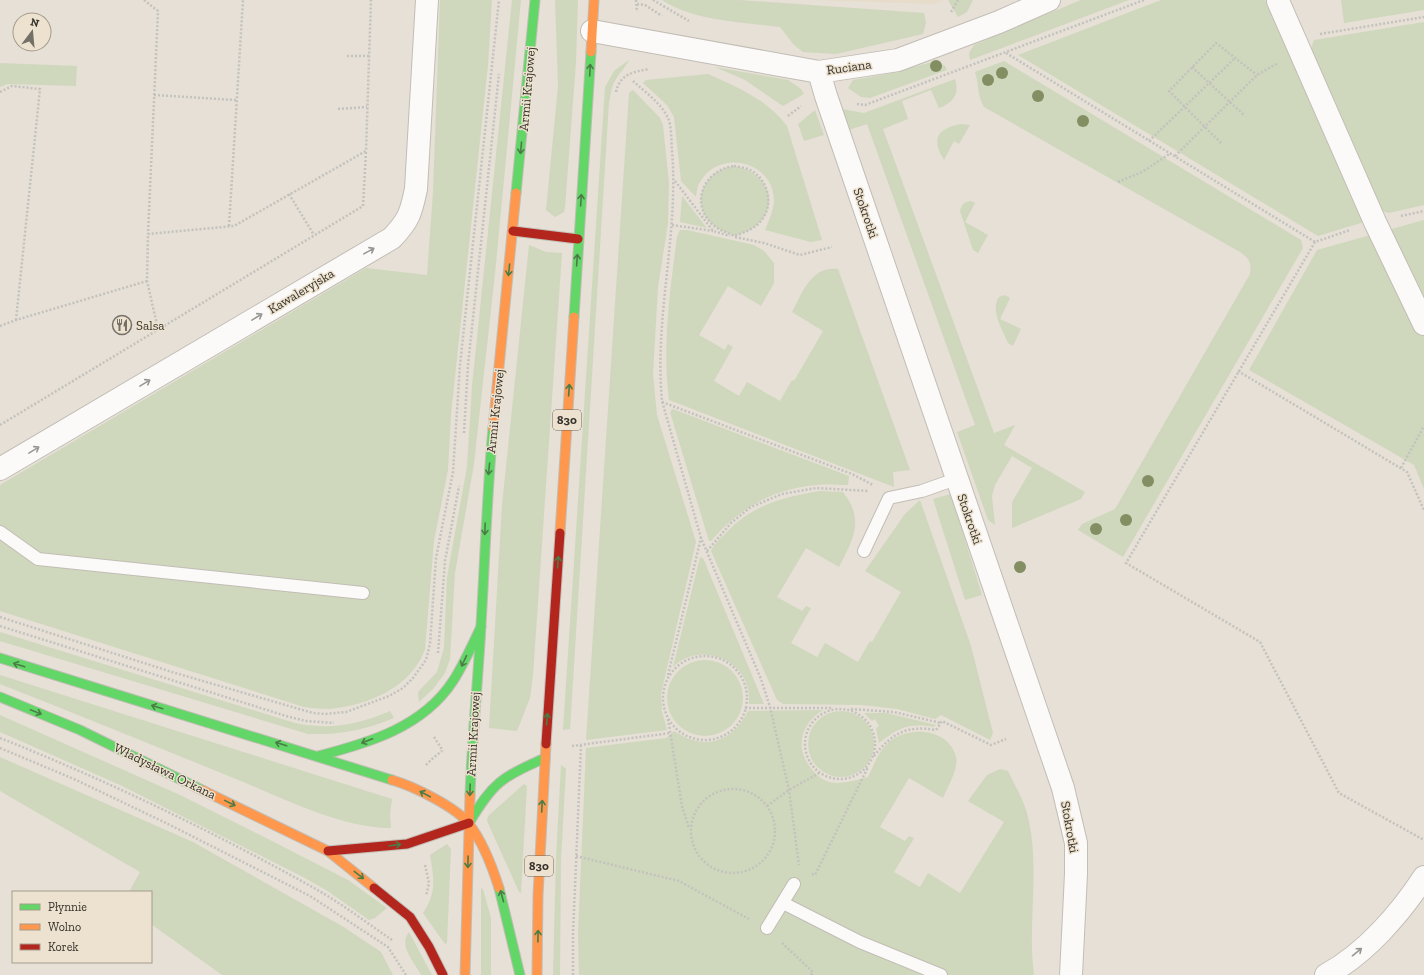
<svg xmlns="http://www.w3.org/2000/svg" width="1424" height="975" font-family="'Zilla Slab',serif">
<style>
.built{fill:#e7dcc9}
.green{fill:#cfd8bc}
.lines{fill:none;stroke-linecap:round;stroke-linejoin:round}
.lane-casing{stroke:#c2bdb5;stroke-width:14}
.street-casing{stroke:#c2bdb5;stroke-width:24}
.fast-casing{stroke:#c2bdb5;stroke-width:11}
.slow-casing{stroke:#c2bdb5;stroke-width:11}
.jam-casing{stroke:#c2bdb5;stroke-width:11}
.path{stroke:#c3c2be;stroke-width:2.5;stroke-dasharray:2 2;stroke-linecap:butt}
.lane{stroke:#fbfaf9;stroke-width:12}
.street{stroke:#fbfaf9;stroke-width:22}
.fast{stroke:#63d668;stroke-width:9}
.slow{stroke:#ff974d;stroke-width:9}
.jam{stroke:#b3261e;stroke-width:9}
.tree{fill:#838e63}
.oneway{stroke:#4a7c46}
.oneway2{stroke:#989692}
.labels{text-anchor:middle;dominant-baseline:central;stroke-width:3;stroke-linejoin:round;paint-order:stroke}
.shield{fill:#ede2cf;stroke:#6d675c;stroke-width:1}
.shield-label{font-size:12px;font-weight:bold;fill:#36322b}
.street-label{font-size:13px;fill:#36322b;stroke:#ede2cf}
.poi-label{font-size:13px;fill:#36322b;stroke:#ede2cf;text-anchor:start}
</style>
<rect width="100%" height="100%" fill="#e6e0d6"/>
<path class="built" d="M812,0H944L935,4Z"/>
<g class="green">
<path d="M440,0H492L488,65L451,415L448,470L434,541L425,649C412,687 367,706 329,709C321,709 312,708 304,707L0,611V485L366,268L427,275L433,192Z"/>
<path d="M512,0H521L496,264L474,464L455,573L450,659L445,673L433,689L419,702L418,692L437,672L444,648L447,577L467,467L472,386Z"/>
<path d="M555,0H578L576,62L565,207L564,212L555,217L546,210L558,86Z"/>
<path d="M662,0H739L924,13L926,23L923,34L836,54L803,52L794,45L780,27C743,22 693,21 662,0Z"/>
<path d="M948,0H973L967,12L958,17Z"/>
<path d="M1081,0H1129L970,60L969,53L974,45Z"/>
<path d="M1161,0H1265L1364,222L1318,236L1018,55Z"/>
<path d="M1341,0H1424V10L1344,23Z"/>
<path d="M1424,22V205L1389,213L1382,211L1310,51L1314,40Z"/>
<path d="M629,60C625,68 620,72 616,79C611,86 611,95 609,103L570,729L563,730L605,87L614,71Z"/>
<path d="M936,61L945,66L947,70L870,98L861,97L848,88L853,80L887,74Z"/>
<path d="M1004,61L1301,240L1303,248L1123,557L1078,530L1082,524L1115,509L1250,274C1252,263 1249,258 1240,252L984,107C977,95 979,84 975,72Z"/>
<path d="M0,63L77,66L76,86L8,84L0,87Z"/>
<path d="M715,67L788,80L801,89L804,94L783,106L745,80Z"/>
<path d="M708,74C737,87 768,100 787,126L822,240L811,242L765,230C769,220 774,210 774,200C773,161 719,148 700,182C697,186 697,192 696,197L681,181L674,117L667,105L643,83L646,80Z"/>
<path d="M955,79C960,94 953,103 939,108L931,90L902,101L908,119L883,129L994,433L1015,425L1004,445L1085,492L1081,499L1012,528V502L1032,468L1012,456L995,485L992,496L995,525L988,520L957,432L975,425L867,124L849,130L842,109L864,113Z"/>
<path d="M633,90L660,118L663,125L669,183L668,223L658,287L653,374L657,415L696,542L661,694L662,711L667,730L586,740L629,93Z"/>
<path d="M815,110L824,135L804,141L798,124Z"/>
<path d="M961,124L970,125L959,144L954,141L944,160C931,138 937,129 961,124Z"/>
<path d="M734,166C763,170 782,200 759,223C752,230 743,233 734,236C727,232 718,230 712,224C689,202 705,170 734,166Z"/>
<path d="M682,196L707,228L680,222Z"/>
<path d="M971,201L975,203L965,222L988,235L978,253L973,250L960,211C962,204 964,202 971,201Z"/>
<path d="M1424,220V489L1414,465L1249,370L1317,250Z"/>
<path d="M680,230H687L754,245L764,251L774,263V283L761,306L728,286L699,335L725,350L728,344L733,347L714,381L739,396L747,382L780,401L792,380L794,381L823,331L792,312C803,292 811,266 838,269L910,470L893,472L894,487L669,400C662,346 670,291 677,237Z"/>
<path d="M529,245L546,252L562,253L533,675L530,698L517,731L489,728L502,505Z"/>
<path d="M1005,295L1010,298L1000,319L1021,329L1013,346L1008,343C1002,329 990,310 999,297Z"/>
<path d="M673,409L849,476L848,485C838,485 827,484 817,485C774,488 738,509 711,541H709L670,412Z"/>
<path d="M820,491L843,492C865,520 853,540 839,567L806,548L777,597L802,611L806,606L811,608L791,643L817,657L825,643L858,662L870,641L872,642L901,592L865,571L905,514L920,500L971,646L993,733L990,740L941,715L935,719L897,709L862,705L783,704L777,700L711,551C714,544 720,539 725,534C751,505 784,497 820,491Z"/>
<path d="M951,494L982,595L965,600L933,499Z"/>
<path d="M700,557L703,558L764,704H749C749,698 749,690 747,685C737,654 695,644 673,667Z"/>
<path d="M0,632L295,723C329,730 358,725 390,711L394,718C365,730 339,735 308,734L0,641Z"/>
<circle cx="705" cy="698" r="38"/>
<path d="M0,675L392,799L390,814L391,828C343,829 280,797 236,779C157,747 79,715 0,684Z"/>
<path d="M823,710C802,723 794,746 810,767C816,774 820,779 829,782C841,785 856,780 868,777C874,765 878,752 888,743C908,725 949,728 956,757C959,768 947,788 943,798L909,778L880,827L905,841L909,836L914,838L894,872L920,887L928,873L960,893L1004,822L968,801L987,775L1000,769L1008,771C1014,784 1023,799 1027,813C1041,866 1027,922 1034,975H579L578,934L586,748L666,738L674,731C704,751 732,743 748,711Z"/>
<circle cx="841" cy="744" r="33"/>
<path d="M864,713H887L936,725L934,727C908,723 900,727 879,743L876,728L879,726L875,719L872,721Z"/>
<path d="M0,715L180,795L270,840L348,880L387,908L375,918L369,920L326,890L303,877L120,785L0,732Z"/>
<path d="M0,757L193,842L342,926L381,952L393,975H222L151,924V892H129L140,872L0,791Z"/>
<path d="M561,765L566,769L561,859L560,975H553L556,858Z"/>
<path d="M524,784L527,786L521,893L519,892L487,821L488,816Z"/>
<path d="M447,844L451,849L447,943L445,944L423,913C437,892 434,879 430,855Z"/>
<path d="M481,888L483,889L491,918V975H481Z"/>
<path d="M409,932L432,975H421C414,961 398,946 409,932Z"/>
</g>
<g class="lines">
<g class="lane-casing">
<g id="lane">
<path d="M0,532L38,559L363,593"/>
<path d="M864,551L889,498L922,491L956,479"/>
<path d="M783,903L860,942L941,975"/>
<path d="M767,928L794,884"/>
</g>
</g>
<g class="street-casing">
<g id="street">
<path d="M1278,1L1375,222L1424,324"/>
<path d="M592,31L819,72L898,60L999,22L1049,0"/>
<path d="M819,72L826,96L1063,788L1076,843V874L1071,975"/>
<path d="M0,469L392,238C409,220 411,213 416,189L427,0"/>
<path d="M1326,975C1365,954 1400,914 1424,877"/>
</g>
</g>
<g class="fast-casing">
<g id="fast">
<path d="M516,193L535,0"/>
<path d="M574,317L591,52"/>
<path d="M0,658L392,780"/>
<path d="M0,697L80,730L202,790"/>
<path d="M318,756C369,743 423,727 453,681C464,664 472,645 481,627"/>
<path d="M470,795C472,738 478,682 481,625C485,559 487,493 493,428"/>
<path d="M469,823C494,781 501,778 545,758"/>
<path d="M499,888L520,975"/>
</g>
</g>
<g class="slow-casing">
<g id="slow">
<path d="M591,52L594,0"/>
<path d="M493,428L516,193"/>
<path d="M560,533L574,317"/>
<path d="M392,780C413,786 456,807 469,824C483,842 492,866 499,888"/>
<path d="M202,790L328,851L374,888"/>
<path d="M465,975L470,795"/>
<path d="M537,975L538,896L546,744"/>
</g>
</g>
<g class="jam-casing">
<g id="jam">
<path d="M513,231L578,239"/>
<path d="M546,744L560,533"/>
<path d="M328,851L407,844L469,823"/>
<path d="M374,888L410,917L429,947L443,975"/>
</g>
</g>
<g class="path">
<path d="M144,0L158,11L148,234"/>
<path d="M636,0L637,12"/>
<path d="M653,0L689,21"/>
<path d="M637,4L645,5L662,16"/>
<path d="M951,12L958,0"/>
<path d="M1320,34L1424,17"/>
<path d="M1006,53L1315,242L1350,230"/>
<path d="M347,56H369"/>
<path d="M1192,67L1245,116"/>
<path d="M633,81C645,92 661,103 668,118C672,127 671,141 672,151C679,235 654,317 662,401L701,538L761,679L770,707L789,790L799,865"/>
<path d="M0,92L12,86L40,89L16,320"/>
<path d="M616,92C620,74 633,72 649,69"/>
<path d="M154,95L236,100"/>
<path d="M857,104L865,105L1144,0"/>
<path d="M338,109L367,107"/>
<path d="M788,116L801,106"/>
<path d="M1149,141L1235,58"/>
<path d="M1221,143L1169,91L1216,43L1257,75"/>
<path d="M1175,156L1257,75L1278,63"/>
<path d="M734,166C740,167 747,168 752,171C770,182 774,208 759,223C752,230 743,233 734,236C727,232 718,230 712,224C689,202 705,170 734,166Z"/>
<path d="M675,181L713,231L730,236"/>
<path d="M1118,182L1142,172L1171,153"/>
<path d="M289,194L314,235"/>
<path d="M1401,216L1424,211"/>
<path d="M672,225L713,231"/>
<path d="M229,226L243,0"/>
<path d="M735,237L764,243L800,255L832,247"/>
<path d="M1315,242L1126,563L1260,642L1339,793L1424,840"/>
<path d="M0,326L16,320L147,281"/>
<path d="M158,329L147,281L148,234L234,226L366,151L371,0"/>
<path d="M1238,371L1407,472L1424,510"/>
<path d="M662,402L852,474L873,485"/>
<path d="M0,425L363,206L366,151"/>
<path d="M464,433L468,365L499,74"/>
<path d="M1401,468L1424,426"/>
<path d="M707,551L731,523L751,507L782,494L816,488L869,491"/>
<path d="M0,617L172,672L313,713L325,714L346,712L389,696L403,688L413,678L426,660L430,644L436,558L453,472L460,365L499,0"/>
<path d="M0,626L286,716L306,721L334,723"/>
<path d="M438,653L445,561L459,486"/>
<circle cx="705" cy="698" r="42"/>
<path d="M668,675L701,538"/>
<path d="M745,708H833"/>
<circle cx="840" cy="744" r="35"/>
<path d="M851,709L894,712L941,723"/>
<path d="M668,719L682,806L689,828"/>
<path d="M434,737L443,751"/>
<path d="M0,738C106,780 214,832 314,888C341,903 367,923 392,940"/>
<path d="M572,746L670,733"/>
<path d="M0,748L74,779L166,823L310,896L388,947L406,975"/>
<path d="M874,756C892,733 907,725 936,730L942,721L991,745L1006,739"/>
<path d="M426,765L432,759L442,751"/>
<circle cx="733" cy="831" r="42"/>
<path d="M767,806L789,790L819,773"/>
<path d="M576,856L679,881L749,919"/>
<path d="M425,865L429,883L426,896"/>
<path d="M812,874L815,875L868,767"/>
<path d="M782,943L813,972L811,975"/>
<path d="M573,975V934L581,745"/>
</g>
<use href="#lane" class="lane"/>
<use href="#street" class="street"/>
<use href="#fast" class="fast"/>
<use href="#slow" class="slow"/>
<use href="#jam" class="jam"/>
</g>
<g class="tree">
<circle cx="936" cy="66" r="6"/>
<circle cx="1002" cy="73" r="6"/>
<circle cx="988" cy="80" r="6"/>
<circle cx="1038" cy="96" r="6"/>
<circle cx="1083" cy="121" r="6"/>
<circle cx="1148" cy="481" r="6"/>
<circle cx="1126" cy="520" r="6"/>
<circle cx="1096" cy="529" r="6"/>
<circle cx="1020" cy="567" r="6"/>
</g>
<defs><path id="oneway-shaft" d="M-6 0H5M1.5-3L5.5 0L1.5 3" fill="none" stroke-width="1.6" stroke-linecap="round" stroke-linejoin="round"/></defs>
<g class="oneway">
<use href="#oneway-shaft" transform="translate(590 70) rotate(-87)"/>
<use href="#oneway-shaft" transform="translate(521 148) rotate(95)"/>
<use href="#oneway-shaft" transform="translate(581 200) rotate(-86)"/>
<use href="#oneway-shaft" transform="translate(577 260) rotate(-86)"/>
<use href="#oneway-shaft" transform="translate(509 270) rotate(96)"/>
<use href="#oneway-shaft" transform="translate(569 390) rotate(-86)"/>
<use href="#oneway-shaft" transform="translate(489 469) rotate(96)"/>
<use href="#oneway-shaft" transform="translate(485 529) rotate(92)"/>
<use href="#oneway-shaft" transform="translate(558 562) rotate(-86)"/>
<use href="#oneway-shaft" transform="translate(464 661) rotate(115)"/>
<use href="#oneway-shaft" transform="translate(19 665) rotate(-162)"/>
<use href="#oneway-shaft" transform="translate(157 707) rotate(-163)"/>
<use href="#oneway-shaft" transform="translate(36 712) rotate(22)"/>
<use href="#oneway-shaft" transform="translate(547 719) rotate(-86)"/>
<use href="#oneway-shaft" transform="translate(367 741) rotate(159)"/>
<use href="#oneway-shaft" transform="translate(281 744) rotate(-163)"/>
<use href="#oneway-shaft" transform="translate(470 790) rotate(92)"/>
<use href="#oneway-shaft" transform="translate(425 794) rotate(-152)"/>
<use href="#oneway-shaft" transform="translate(230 803) rotate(26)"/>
<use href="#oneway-shaft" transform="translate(542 806) rotate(-87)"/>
<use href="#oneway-shaft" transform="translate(395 845) rotate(-7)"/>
<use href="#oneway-shaft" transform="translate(468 862) rotate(91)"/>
<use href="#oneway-shaft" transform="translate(359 875) rotate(38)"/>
<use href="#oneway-shaft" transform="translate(502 896) rotate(-105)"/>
<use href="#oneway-shaft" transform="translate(538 936) rotate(-89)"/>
</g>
<g class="oneway2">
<use href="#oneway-shaft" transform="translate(369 251) rotate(-29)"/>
<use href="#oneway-shaft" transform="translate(257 317) rotate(-31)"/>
<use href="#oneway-shaft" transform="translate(145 383) rotate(-31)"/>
<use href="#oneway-shaft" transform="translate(34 450) rotate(-31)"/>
<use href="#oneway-shaft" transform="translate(1357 952) rotate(-39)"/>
</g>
<defs>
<g id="restaurant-ring" transform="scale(1)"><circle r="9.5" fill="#ede2cf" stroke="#746f67" stroke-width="1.5"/><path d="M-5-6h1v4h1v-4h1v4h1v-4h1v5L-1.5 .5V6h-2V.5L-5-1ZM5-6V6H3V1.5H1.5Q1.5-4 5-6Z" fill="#746f67"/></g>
</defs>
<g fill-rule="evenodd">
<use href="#restaurant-ring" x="122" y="325"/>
</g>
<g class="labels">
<g class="shield">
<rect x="553" y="410" width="28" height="20" rx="3"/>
<rect x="525" y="856" width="28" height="20" rx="3"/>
</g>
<g class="shield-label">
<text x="567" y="420">830</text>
<text x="539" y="866">830</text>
</g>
<g class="street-label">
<text transform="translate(849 67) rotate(-8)">Ruciana</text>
<text transform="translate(527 89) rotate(-85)">Armii Krajowej</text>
<text transform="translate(866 213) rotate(71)">Stokrotki</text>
<text transform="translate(301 291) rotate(-31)">Kawaleryjska</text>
<text transform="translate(495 411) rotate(-84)">Armii Krajowej</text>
<text transform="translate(970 519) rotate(71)">Stokrotki</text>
<text transform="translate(473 734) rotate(-87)">Armii Krajowej</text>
<text transform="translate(165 771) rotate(26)">Władysława Orkana</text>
<text transform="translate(1070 827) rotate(80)">Stokrotki</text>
</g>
<g class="poi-label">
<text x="136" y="325">Salsa</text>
</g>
</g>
<rect x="12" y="891" width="140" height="72" fill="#ede2cf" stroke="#a49c8d"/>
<rect x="20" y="904" width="20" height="6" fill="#63d668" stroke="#a49c8d"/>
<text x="48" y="911" font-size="12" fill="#36322b">Płynnie</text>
<rect x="20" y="924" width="20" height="6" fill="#ff974d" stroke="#a49c8d"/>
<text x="48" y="931" font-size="12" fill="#36322b">Wolno</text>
<rect x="20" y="944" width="20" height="6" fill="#b3261e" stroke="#a49c8d"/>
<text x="48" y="951" font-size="12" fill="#36322b">Korek</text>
<g transform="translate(32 32) rotate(16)"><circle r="19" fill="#ede2cf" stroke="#a49c8d"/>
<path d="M0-3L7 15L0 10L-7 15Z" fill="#746f67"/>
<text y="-6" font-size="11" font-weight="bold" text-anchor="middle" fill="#36322b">N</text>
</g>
</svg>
